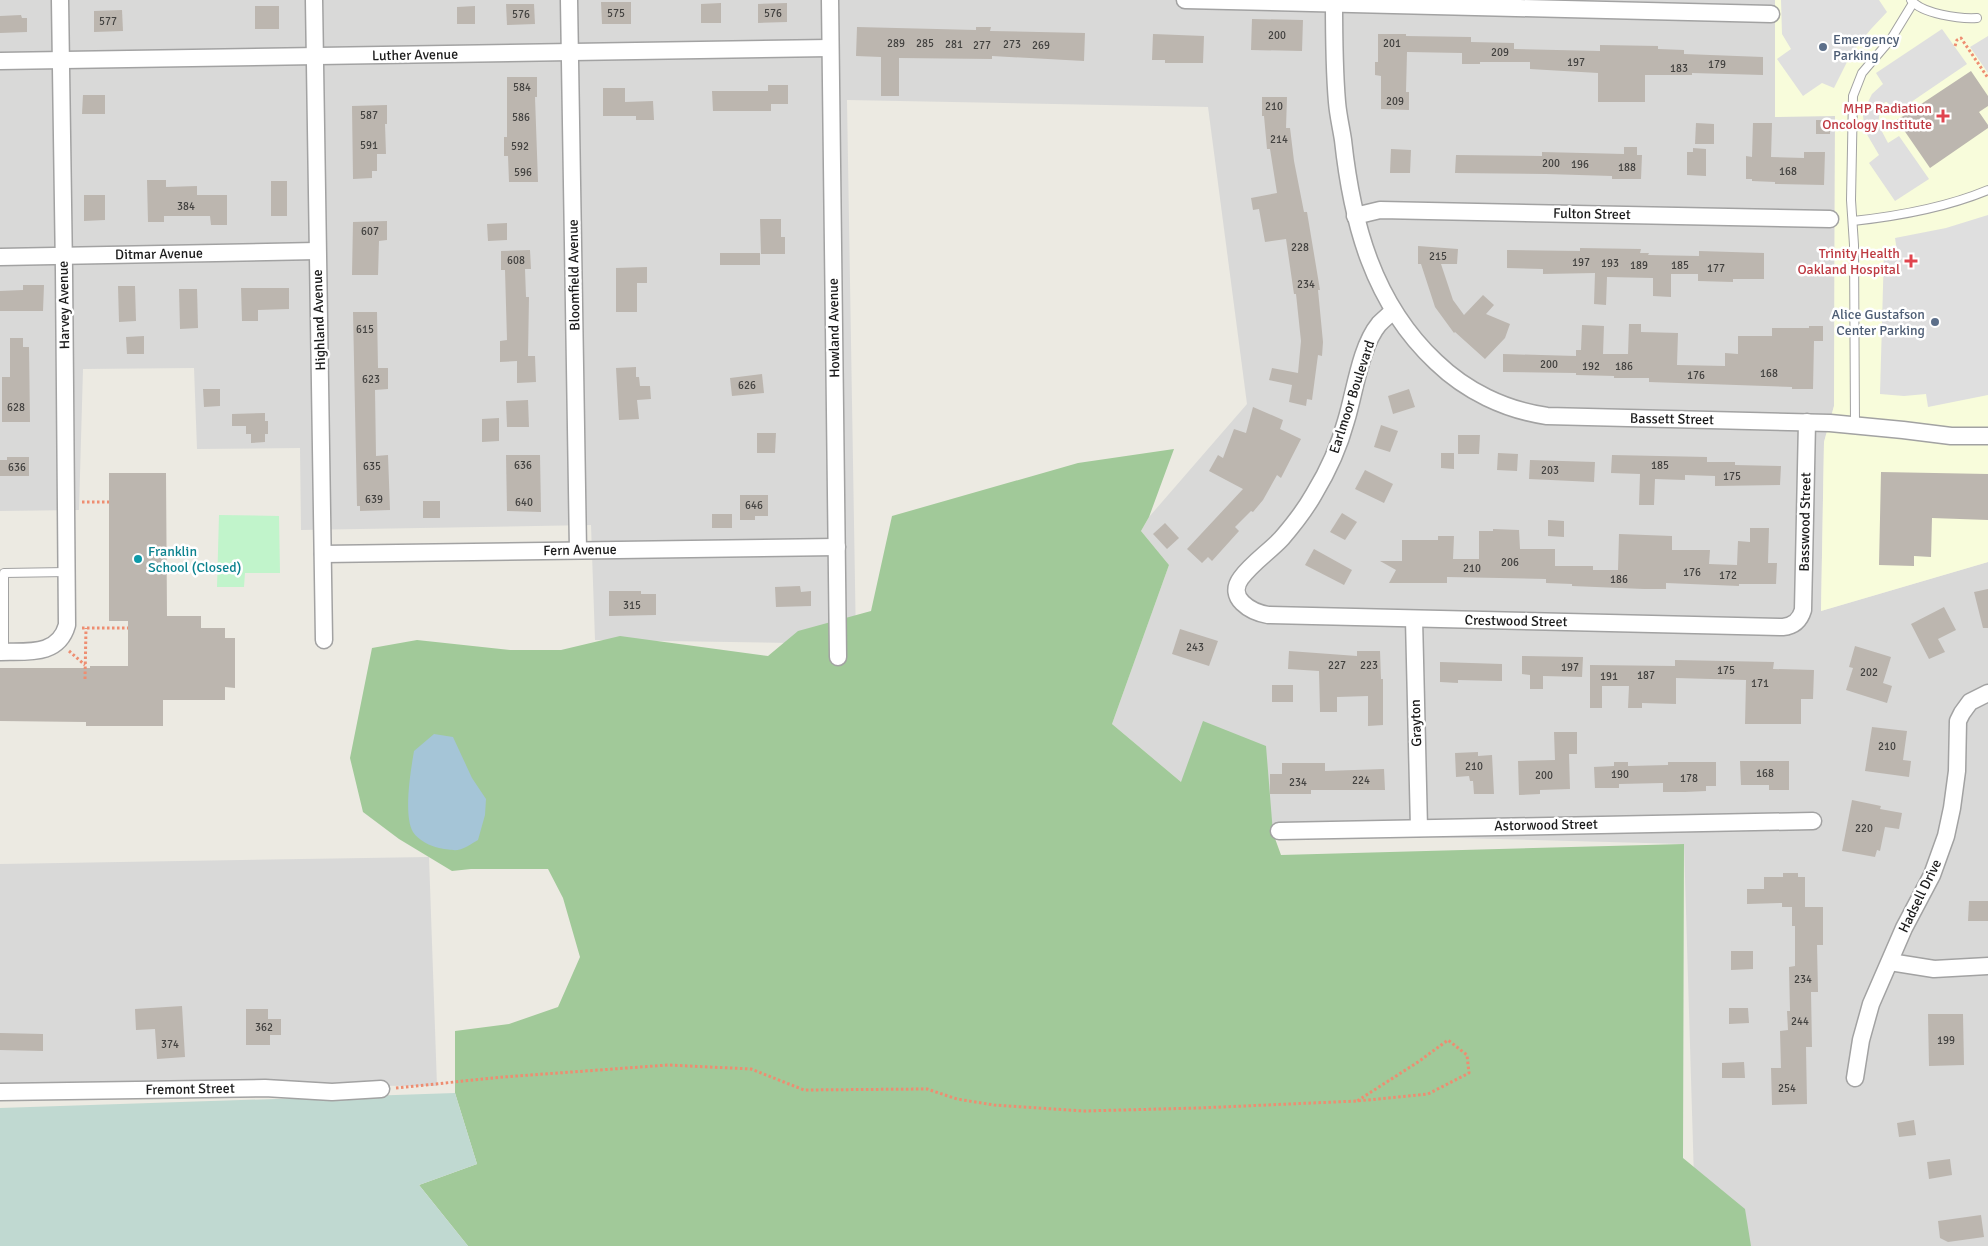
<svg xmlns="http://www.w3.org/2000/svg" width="1988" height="1246" font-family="Signika,sans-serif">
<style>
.residential{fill:#d9d9d8}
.education{fill:#f8fcdb}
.forest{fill:#a1c999}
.wetland{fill:#c0d9d1}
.park{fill:#c1f4cb}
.parking{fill:#dfdfdf}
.water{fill:#a5c5d7}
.building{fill:#bcb6af}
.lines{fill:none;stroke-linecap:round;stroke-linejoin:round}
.lane-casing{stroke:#a2a2a2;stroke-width:10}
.street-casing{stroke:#a2a2a2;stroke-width:19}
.path{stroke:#ee8d71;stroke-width:3;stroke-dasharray:2.5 2.5;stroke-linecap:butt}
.lane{stroke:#fff;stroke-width:8}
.street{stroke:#fff;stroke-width:16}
.service-dot{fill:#5c6f8a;stroke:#fff;stroke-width:2}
.health-dot{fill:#e0444e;stroke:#fff;stroke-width:2}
.culture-dot{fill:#0f9aa8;stroke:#fff;stroke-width:2}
.labels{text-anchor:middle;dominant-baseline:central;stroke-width:5;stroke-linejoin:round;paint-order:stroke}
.number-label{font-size:11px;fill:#434240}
.service-label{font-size:14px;fill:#4e5e75;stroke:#fff;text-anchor:start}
.street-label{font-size:14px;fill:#1b1b1b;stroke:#fff}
.health-label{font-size:14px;fill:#be3a42;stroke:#fff;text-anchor:end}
.culture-label{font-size:14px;fill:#0d838f;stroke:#fff;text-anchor:start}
</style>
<rect width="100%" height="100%" fill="#eceae2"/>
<g class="residential">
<path d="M0,0H1775V116L1835,115L1834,406L1824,442L1821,611L1988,562V1246H1696L1684,844L1273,833L1181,782L1112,724L1169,565L1141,531L1149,517L1247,404L1208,107L847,100L856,644L595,640L591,525L301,530L300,448L197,449L194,368L83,369L79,510L0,511Z"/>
<path d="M429,857L437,1086L0,1084V864Z"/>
</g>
<path class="education" d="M1775,0H1988V562L1821,611L1824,442L1834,406L1835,116L1775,117Z"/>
<path class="forest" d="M1174,449L1149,517L1141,531L1169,565L1112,724L1181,782L1203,721L1266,746L1273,833L1281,855L1684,844L1683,1158L1745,1209L1751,1246H468L419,1185L477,1164L455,1093V1031L509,1024L558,1007L580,957L563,898L548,869H471L452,871L399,839L363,812L350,758L372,648L417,640L510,650H561L620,636L768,656L798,631L871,611L892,516L1078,463Z"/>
<path class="wetland" d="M455,1093L477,1164L419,1185L468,1246H0V1108Z"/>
<path class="park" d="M219,515L279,516L280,573H245L244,587H217Z"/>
<g class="parking">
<path d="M1781,0H1879L1887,12L1871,29L1858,45L1849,58L1834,88L1822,83L1803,96L1777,59L1791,49L1782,34Z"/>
<path d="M1942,29L1967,64L1895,113L1887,102H1885L1880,111L1878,124L1888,143L1899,136L1929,179L1895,201L1869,163L1879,155L1865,131L1863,116L1865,108L1872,94L1883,84L1876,73Z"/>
<path d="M1988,36V73L1970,47Z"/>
<path d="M1988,215V395L1928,407L1926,394L1904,396L1880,394L1884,251H1897L1895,238L1946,228Z"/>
</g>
<path class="water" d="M434,734L453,737L472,778L486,799L485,815L478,840C459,851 461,852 439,848C430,846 418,840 413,832C403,815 411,769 414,751Z"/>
<g class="building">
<path d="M601,2H631V24H602Z"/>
<path d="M721,3V23H701V4Z"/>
<path d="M787,3V22L758,23V4Z"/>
<path d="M506,4H534L535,24L507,25Z"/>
<rect x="255" y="6" width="24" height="23"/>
<path d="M475,6V24H457V7Z"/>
<path d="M122,10L123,31L94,32V11Z"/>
<path d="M21,15L22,18H27V32L0,33V16Z"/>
<path d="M1252,19L1303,20L1302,51L1251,50Z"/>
<path d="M857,27L976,30V27H991L990,31L1085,33L1084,61L992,56V59L899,58V96H881V57L856,56Z"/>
<path d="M1153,34L1204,36L1203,63H1165V60H1152Z"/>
<path d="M1378,34H1406V36L1471,37V42L1514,43V49L1600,51V45L1658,46V49L1684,50V54L1763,57V75L1692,73V75H1645V102H1598V73L1530,69V62H1480V64H1462V53L1407,52L1406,92H1409V110L1381,109V76L1375,75V62H1378Z"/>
<path d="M1971,71L1988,96V106L1979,112L1988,125V128L1930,168L1897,120Z"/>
<path d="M507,77H537V97H535L538,182H509L508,156H504V137H507Z"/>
<path d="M768,85H788V104H771V111H713L712,91H768Z"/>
<path d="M603,88H625V102L653,101L654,120H636V116H603Z"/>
<path d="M83,95H105V114H82Z"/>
<path d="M1262,97H1287L1286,128H1290L1294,161L1304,212H1307L1320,290H1318L1323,342L1322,356L1318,355L1312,400L1307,399L1306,406L1289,402L1292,385L1269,380L1272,368L1298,373L1301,341L1296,294H1294L1286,239L1265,242L1259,209L1253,210L1251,198L1277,193L1270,149H1267L1264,116H1262Z"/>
<path d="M387,105V124H385L386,154H377V171H372V178L353,179L352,106Z"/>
<rect x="1816" y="120" width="14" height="14"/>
<path d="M1696,123L1714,124V144H1695Z"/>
<path d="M1753,123H1772L1771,157L1804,158V152H1825L1824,185L1775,184V182L1752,181V179H1746V156L1752,157Z"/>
<path d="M1624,147H1637V155H1642L1641,179H1612V176L1546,174L1455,173L1456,155L1542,156V152L1624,154Z"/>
<path d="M1693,148L1706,149V176L1687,175V152H1693Z"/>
<path d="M1391,149L1411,150L1410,173H1390Z"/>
<path d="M147,180H166V187L197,186V195H227V225H211L210,216H164V222H148Z"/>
<rect x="271" y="181" width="16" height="35"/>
<path d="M84,195H105V220L84,221Z"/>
<path d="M760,219H781V237H785V254H761Z"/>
<path d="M387,221V240L379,241L378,275H352L353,222Z"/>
<path d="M507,223V240L488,241L487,224Z"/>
<path d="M1418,246L1458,249L1457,264H1441L1453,300L1464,315L1483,295L1494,305L1486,314L1510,324L1505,338L1485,359L1455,332L1454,333L1435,307L1421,264H1418Z"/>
<path d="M1580,248L1641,249L1640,253H1649L1648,255L1699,256V251L1764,253V279H1733V282L1698,281V274H1671V297L1653,296V278L1607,277L1606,305L1594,304L1595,273L1543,274V269L1507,268V250L1580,251Z"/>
<path d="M530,250L531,269H525L526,297H529L528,356H535L536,382L517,383V361L500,362V341L507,340L505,270H501V251Z"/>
<rect x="720" y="253" width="40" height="12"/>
<path d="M647,267V283H637V312H616V268Z"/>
<path d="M23,285H44L43,311H0V291L23,290Z"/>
<path d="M118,286H135L136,321L119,322Z"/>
<path d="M241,288H289V309L258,310V321H242Z"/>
<path d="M179,289H197L198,328L180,329Z"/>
<path d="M353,312H377L378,368H388V389L375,390L376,456L388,455L390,510L360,511V506H357Z"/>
<path d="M1629,324H1641V332L1678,333L1677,365L1725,366V353L1738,354V336H1772V328H1809V326H1823V341H1814L1813,389H1792V387L1649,382V378H1614V376L1576,375V373L1503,372V354L1576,356V350H1581L1582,325L1604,326L1603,354H1628Z"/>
<path d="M144,336V354H127L126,337Z"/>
<path d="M10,338H23V347H29L30,422H2V377H10Z"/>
<path d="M636,367V377H639L640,386H650L651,399L637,400L639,419L619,420L616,368Z"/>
<path d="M762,374L764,393L732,396L730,378Z"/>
<path d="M203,389H220V406L204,407Z"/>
<path d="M1409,389L1415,407L1393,414L1388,396Z"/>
<path d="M528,400L529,427H507L506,401Z"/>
<path d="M1253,407L1283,420L1280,429L1301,439L1281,478L1277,475L1263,500L1253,512L1251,511L1235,527L1239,531L1212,561L1208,557L1202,563L1187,549L1243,489L1209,471L1218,455L1223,458L1234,429L1246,433Z"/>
<path d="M265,413V421H268V434H265V442L251,443V434H246V426H232V414Z"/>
<path d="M499,418V441L482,442V419Z"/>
<path d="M1381,425L1398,431L1390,452L1374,447Z"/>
<path d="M757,433H776L775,453H757Z"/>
<path d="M1458,435H1480L1479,454H1458Z"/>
<path d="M1441,453H1454V469L1441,468Z"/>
<path d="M1498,453L1518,454L1517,471L1497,470Z"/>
<path d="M506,455H540L541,512L507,511Z"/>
<path d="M1612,455L1707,457V462H1735V465L1781,466L1780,485L1715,486V476L1685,475V480L1655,479L1654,505H1639L1640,474L1611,473Z"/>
<path d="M7,457H29V476H0V460H7Z"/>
<path d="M1530,460L1595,462L1594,482L1529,479Z"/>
<path d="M1365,470L1393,484L1384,503L1355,489Z"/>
<path d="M1881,472L1988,474V520L1932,518L1931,557L1914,556V566L1879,565Z"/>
<path d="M109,473H166L167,616H201V628H225V638H235V688L225,687V700H163V726H86V722L0,721V668H90V666H128V621H109Z"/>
<path d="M740,495H768V516H755V520H740Z"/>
<rect x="423" y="501" width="17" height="17"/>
<path d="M1342,513L1357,522L1345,540L1330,532Z"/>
<rect x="712" y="514" width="20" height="14"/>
<path d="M1548,520L1564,521V537L1548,536Z"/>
<path d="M1165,523L1179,538L1167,549L1153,534Z"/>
<path d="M1750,528H1769L1768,563H1777L1776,584H1739V586L1666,583V589H1644L1572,586V584L1546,583V579L1447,577V583H1389L1396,570L1380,561H1402V540H1438V536H1454L1453,559H1479V531H1493V529L1519,530L1520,549H1555V566H1593V570H1618L1619,534L1672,536V550H1710L1709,564L1737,565L1738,541L1750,542Z"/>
<path d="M1314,549L1352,570L1344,585L1305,565Z"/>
<path d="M800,586L801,592L811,591V606L776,607L775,587Z"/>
<path d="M1988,589V628H1983L1974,592Z"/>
<path d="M609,591H641V594H656V615L609,616Z"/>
<path d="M1944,607L1956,630L1938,639L1945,652L1929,659L1911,624Z"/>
<path d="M1180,629L1218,641L1209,666L1172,654Z"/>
<path d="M1855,646L1891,657L1883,683L1892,686L1887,703L1846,690L1853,668L1849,667Z"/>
<path d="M1289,651L1357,656V651H1380L1381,679H1383V725L1368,726V696L1337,697V712H1320L1319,671L1288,669Z"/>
<path d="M1522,656L1583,657L1582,677L1543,676V689H1530V675L1522,674Z"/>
<path d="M1675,660L1774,662L1773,669L1814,670L1813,699H1801V724H1745L1746,680L1676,678V704L1642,703V708H1628L1629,686H1602V708H1590V665L1675,666Z"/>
<path d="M1440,662L1502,664V681L1458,680V683L1440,682Z"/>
<rect x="1272" y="685" width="21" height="17"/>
<path d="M1872,727L1907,731L1903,760L1911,761L1909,777L1865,771Z"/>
<path d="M1554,732H1577V754H1569L1570,789L1540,790V794L1519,795L1518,761L1555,760Z"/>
<path d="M1478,752V756L1492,755L1494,794H1474L1473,781H1470L1469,776L1456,777L1455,753Z"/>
<path d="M1740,761H1789V790H1769V785H1741Z"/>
<path d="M1614,762H1628V766L1668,765V762H1716V786H1706V791L1685,792H1663V783L1619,784V788H1595L1594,767L1614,766Z"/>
<path d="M1282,763H1325V771L1384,769L1385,790H1311V794H1270V774H1282Z"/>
<path d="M1852,800L1881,806L1880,809L1902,813L1899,829L1885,827L1880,851L1877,850L1875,857L1842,851Z"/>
<path d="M1783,873H1798V877H1805V907H1823V945H1817L1818,992H1811L1812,1047H1806L1807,1104L1772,1105L1771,1068H1781L1780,1031L1788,1030L1787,1011H1790L1789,967L1795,966V926H1792V907H1782V903L1747,904V889H1764V877H1783Z"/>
<path d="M1969,901H1988V921H1968Z"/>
<path d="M1731,951H1753V969L1731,970Z"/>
<path d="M182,1006L185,1057L157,1059L155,1029L136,1030L135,1009Z"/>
<path d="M1729,1008H1748L1749,1023L1729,1024Z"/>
<path d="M246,1009H268V1019H281V1035H270V1045H246Z"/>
<path d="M1928,1014H1963L1964,1065L1929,1066Z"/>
<path d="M0,1033L43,1034V1051L0,1050Z"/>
<path d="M1744,1062L1745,1078H1722V1063Z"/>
<path d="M1914,1120L1916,1135L1899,1137L1897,1123Z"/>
<path d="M1950,1159L1952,1175L1929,1179L1927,1162Z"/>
<path d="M1981,1215L1984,1237L1948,1242L1940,1238L1938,1221Z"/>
</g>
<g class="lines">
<g class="lane-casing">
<g id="lane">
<path d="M1911,0C1922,14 1960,19 1977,18"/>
<path d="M1853,221C1899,216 1945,208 1988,190"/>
<path d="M1855,425L1854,245L1851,200L1853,96L1862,73L1891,39L1913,3"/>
<path d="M4,652V573L67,572"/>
</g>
</g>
<g class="street-casing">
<g id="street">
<path d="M314,0L324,640"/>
<path d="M569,0L578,550"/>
<path d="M830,0L838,657"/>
<path d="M1185,0L1771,14"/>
<path d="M1334,0C1334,34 1334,68 1337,102C1338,115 1341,127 1343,140C1352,223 1373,303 1436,362C1466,391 1505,410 1547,416L1830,423L1903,430L1951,436H1988"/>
<path d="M0,61L830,48"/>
<path d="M1355,216L1380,210L1830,219"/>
<path d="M0,257L317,251"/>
<path d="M1393,311C1389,315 1384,319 1379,324C1360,347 1355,392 1346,421C1339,447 1328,471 1314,494C1305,510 1294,524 1282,538C1270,551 1252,563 1241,578C1226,598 1251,612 1268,615L1783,627C1794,626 1800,620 1803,610L1807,422"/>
<path d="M323,554L837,547"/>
<path d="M1414,619L1419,828"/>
<path d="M0,652C26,651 58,657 67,625L64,271L60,0"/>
<path d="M1279,831L1813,821"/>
<path d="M1890,962L1934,969L1988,966"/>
<path d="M1855,1078L1861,1040L1871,1004L1904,928L1932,875L1946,836L1952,808L1957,771L1958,721L1962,713L1970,702L1988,693"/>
<path d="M0,1092L265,1088L332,1092L381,1089"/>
</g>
</g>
<g class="path">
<path d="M1955,46L1957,40L1961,38L1988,78"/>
<path d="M82,502H109"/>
<path d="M82,628H128"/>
<path d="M69,651L85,665"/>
<path d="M85,679L86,628"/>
<path d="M396,1088L503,1077L668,1065L751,1069L804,1090L927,1089L957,1099L994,1105L1084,1111L1199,1108L1357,1101L1428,1094L1469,1073L1467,1055L1448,1040L1418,1062L1357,1101"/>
</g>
<use href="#lane" class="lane"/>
<use href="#street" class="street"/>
</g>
<g class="service-dot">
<circle cx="1823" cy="47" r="5"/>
<circle cx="1935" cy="322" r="5"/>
</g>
<g class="health-dot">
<path d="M1940.5 108.5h5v5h5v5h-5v5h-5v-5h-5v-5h5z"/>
<path d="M1908.5 253.5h5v5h5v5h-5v5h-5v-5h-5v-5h5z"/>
</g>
<circle class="culture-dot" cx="138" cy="559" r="5"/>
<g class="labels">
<g class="number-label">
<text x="616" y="13">575</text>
<text x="773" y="13">576</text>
<text x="521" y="14">576</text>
<text x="108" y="21">577</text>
<text x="1277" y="35">200</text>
<text x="896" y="43">289</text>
<text x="925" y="43">285</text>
<text x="1392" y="43">201</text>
<text x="954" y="44">281</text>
<text x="1012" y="44">273</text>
<text x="982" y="45">277</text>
<text x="1041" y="45">269</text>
<text x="1500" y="52">209</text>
<text x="1576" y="62">197</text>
<text x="1717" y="64">179</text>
<text x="1679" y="68">183</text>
<text x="522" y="87">584</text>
<text x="1395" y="101">209</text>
<text x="1274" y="106">210</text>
<text x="369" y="115">587</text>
<text x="521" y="117">586</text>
<text x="1279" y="139">214</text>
<text x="369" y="145">591</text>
<text x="520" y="146">592</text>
<text x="1551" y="163">200</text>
<text x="1580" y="164">196</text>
<text x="1627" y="167">188</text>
<text x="1788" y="171">168</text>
<text x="523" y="172">596</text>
<text x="186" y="206">384</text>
<text x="370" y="231">607</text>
<text x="1300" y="247">228</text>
<text x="1438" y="256">215</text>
<text x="516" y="260">608</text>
<text x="1581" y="262">197</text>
<text x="1610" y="263">193</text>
<text x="1639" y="265">189</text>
<text x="1680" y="265">185</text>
<text x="1716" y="268">177</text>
<text x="1306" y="284">234</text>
<text x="365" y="329">615</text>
<text x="1549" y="364">200</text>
<text x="1591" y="366">192</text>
<text x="1624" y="366">186</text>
<text x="1769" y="373">168</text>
<text x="1696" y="375">176</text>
<text x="371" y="379">623</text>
<text x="747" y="385">626</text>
<text x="16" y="407">628</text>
<text x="523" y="465">636</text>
<text x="1660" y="465">185</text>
<text x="372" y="466">635</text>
<text x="17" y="467">636</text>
<text x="1550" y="470">203</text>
<text x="1732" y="476">175</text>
<text x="374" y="499">639</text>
<text x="524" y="502">640</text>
<text x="754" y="505">646</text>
<text x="1510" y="562">206</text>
<text x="1472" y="568">210</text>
<text x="1692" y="572">176</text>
<text x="1728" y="575">172</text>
<text x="1619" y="579">186</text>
<text x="632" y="605">315</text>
<text x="1195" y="647">243</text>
<text x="1337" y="665">227</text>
<text x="1369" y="665">223</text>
<text x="1570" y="667">197</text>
<text x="1726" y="670">175</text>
<text x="1869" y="672">202</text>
<text x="1646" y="675">187</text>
<text x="1609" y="676">191</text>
<text x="1760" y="683">171</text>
<text x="1887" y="746">210</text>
<text x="1474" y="766">210</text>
<text x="1765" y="773">168</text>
<text x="1620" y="774">190</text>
<text x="1544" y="775">200</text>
<text x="1689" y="778">178</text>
<text x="1361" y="780">224</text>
<text x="1298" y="782">234</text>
<text x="1864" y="828">220</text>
<text x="1803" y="979">234</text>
<text x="1800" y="1021">244</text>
<text x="264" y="1027">362</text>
<text x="1946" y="1040">199</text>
<text x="170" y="1044">374</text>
<text x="1787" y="1088">254</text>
</g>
<g class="service-label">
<text x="1833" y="39">Emergency<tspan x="1833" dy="16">Parking</tspan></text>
<text x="1925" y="314" text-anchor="end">Alice Gustafson<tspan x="1925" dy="16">Center Parking</tspan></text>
</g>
<g class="street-label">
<text transform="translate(415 55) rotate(-1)">Luther Avenue</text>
<text transform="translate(1592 214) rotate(1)">Fulton Street</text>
<text transform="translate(159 254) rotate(-1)">Ditmar Avenue</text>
<text transform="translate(574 275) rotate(-91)">Bloomfield Avenue</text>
<text transform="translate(64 305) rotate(-91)">Harvey Avenue</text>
<text transform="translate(319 320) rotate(-92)">Highland Avenue</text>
<text transform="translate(834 328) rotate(-91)">Howland Avenue</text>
<text transform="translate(1352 397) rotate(-72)">Earlmoor Boulevard</text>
<text transform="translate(1672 419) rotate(1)">Bassett Street</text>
<text transform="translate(1805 522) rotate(-89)">Basswood Street</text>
<text transform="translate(580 550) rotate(-1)">Fern Avenue</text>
<text transform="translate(1516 621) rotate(1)">Crestwood Street</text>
<text transform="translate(1416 723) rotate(-92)">Grayton</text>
<text transform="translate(1546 825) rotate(-1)">Astorwood Street</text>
<text transform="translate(1920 896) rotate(-64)">Hadsell Drive</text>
<text transform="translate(190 1089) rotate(-1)">Fremont Street</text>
</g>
<g class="health-label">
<text x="1932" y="108">MHP Radiation<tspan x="1932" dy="16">Oncology Institute</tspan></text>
<text x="1900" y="253">Trinity Health<tspan x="1900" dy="16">Oakland Hospital</tspan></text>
</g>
<g class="culture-label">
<text x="148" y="551">Franklin<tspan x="148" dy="16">School (Closed)</tspan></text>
</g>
</g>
</svg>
